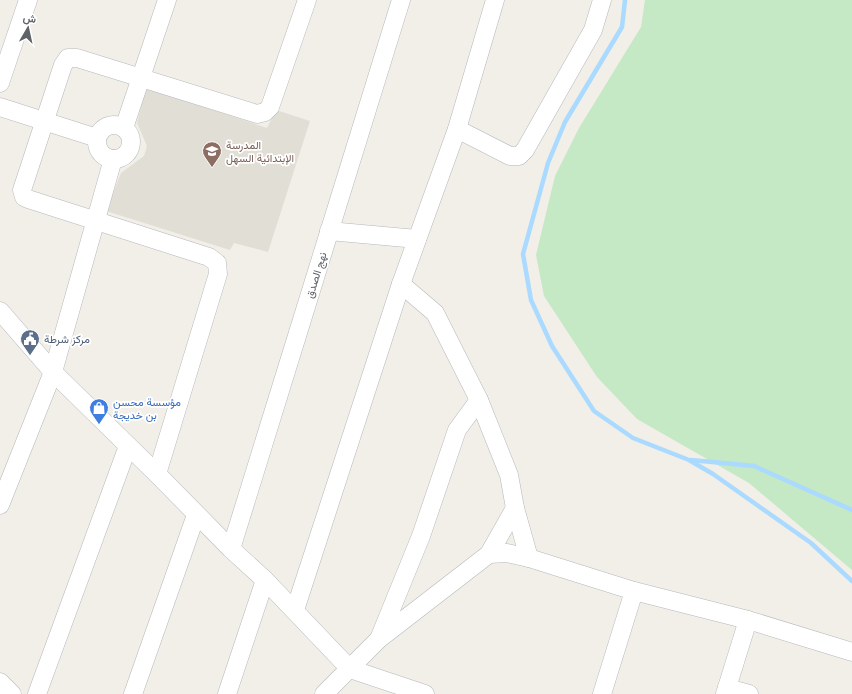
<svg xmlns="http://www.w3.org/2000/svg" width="852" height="694" font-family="'Space Grotesk',Vazirmatn,sans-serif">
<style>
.education{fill:#e1ded6}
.green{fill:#c5e8c5}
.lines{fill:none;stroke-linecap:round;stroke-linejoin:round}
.stream{stroke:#aadaff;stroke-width:4.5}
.street-casing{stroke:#b5b8bc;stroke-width:19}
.street{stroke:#fff;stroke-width:18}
.labels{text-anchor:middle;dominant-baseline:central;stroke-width:3.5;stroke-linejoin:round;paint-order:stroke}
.education-label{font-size:11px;fill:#785e54;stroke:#fff;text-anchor:start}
.street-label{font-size:11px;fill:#5f6368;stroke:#fff}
.service-label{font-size:11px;fill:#4e5e75;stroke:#fff;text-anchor:start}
.shop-label{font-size:11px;fill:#366cbe;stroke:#fff;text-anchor:start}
</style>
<rect width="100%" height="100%" fill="#f1efe8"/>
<path class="education" d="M146,88L267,128L276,110L310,121L268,252L234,243L230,250L106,211L121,173L144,156L147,146L137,123Z"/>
<path class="green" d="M645,0H852V570L749,483L637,419L597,377L544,296L536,255L555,176L579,128L641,27Z"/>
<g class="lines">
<g class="stream">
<path d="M625,0L622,27L565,122L548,163L523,254L531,300L552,346L594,411L633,438L689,460L713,474L811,543L852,581"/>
<path d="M691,460L754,466L852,510"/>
</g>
<g class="street-casing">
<g id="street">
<path d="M0,83L28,0"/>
<path d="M0,107L97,138"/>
<circle cx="114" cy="142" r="17"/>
<path d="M124,128L167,0"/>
<path d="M457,129L510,156H519L525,150L593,30L602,0"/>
<path d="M329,231L417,239"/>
<path d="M401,284L435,313L479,400L509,475L515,508L529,558"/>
<path d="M0,311L53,372L157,474L231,549L265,580L350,669L425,694"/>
<path d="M157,474L218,274L217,263L209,257L28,199L24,197L22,190L63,65L68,58H77L257,114L265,112L270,107L307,0"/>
<path d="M0,505L53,372L113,159"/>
<path d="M231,549L401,0"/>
<path d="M489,554L507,553L529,558L634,591L748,620L852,652"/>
<path d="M295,610L401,284L457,129L495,0"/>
<path d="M379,639L421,536L457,430L479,400"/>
<path d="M0,682L12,694"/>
<path d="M727,688L749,694"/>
<path d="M37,694L128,446"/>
<path d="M133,694L196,515"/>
<path d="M227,694L265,580"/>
<path d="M324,694L379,639L489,554L515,508"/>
<path d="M602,694L634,591"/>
<path d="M725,694L748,620"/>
</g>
</g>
<use href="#street" class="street"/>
</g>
<defs>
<g id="school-pin" transform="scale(1)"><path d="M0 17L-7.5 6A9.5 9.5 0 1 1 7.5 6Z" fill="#8d6e63" stroke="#fff"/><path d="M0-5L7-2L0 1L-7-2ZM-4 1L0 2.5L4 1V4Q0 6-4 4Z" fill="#fff"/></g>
<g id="civic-pin" transform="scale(1)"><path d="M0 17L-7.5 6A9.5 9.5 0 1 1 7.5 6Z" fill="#5c6f8a" stroke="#fff"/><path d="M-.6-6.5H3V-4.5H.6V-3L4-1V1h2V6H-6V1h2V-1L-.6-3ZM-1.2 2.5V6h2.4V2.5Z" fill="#fff"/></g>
<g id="shop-pin" transform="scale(1)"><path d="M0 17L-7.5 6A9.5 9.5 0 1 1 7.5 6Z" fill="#3f7fe0" stroke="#fff"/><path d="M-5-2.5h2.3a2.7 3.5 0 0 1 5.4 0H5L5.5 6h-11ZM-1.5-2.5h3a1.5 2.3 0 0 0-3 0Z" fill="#fff"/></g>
</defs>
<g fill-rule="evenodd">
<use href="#school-pin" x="212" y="151"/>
<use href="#civic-pin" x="30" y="339"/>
<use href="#shop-pin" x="99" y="408"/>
</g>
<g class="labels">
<g class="education-label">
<text x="226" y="145">المدرسة<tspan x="226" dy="13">الإبتدائية السهل</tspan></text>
</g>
<g class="street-label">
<text transform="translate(316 275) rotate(-73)">نهج الصدق</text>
</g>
<g class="service-label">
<text x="44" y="339">مركز شرطة</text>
</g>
<g class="shop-label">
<text x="113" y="402">مؤسسة محسن<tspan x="113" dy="13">بن خديجة</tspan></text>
</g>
</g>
<g transform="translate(28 28) rotate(9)" stroke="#ffffff" stroke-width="3" paint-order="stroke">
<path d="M0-3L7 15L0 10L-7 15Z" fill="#5f6368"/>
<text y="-6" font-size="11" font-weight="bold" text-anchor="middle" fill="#5f6368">ش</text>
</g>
</svg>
